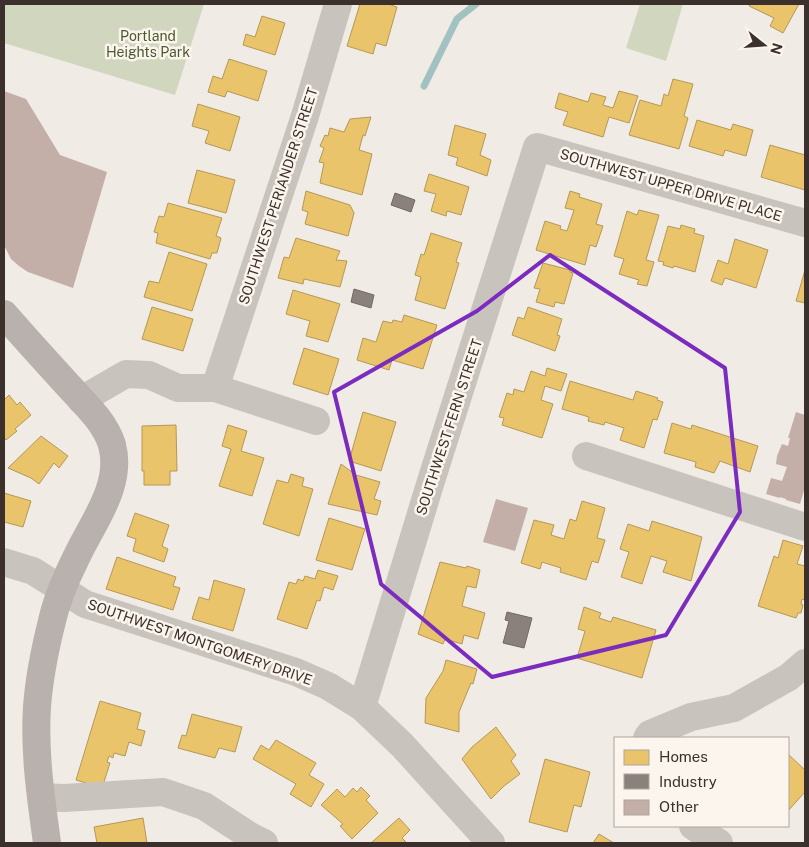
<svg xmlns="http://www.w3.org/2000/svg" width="809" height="847" font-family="'Public Sans',sans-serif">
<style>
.green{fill:#d1d6bf}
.homes{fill:#e9c46a;stroke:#b59857}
.industry{fill:#8a817c;stroke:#726964}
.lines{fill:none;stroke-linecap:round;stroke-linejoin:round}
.stream{stroke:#a1c2c1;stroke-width:7}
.building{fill:#c3afa7}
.minor{stroke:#c9c3be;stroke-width:28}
.major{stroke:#b8b1ad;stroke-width:28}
.marked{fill:none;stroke:#7b2cbf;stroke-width:4;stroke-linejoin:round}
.labels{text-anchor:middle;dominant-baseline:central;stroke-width:5;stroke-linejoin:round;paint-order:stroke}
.park-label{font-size:14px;fill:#4a5a2e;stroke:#fbf5ee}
.street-label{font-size:14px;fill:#3b302b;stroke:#fbf5ee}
</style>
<rect width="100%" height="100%" fill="#f0ebe5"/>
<g class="green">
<path d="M4,4H204L175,95L4,43Z"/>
<path d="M640,4H683L666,61L626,48Z"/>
</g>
<g class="homes">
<path d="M360,4H392L391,5L397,7L386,46L376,43L373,54L347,46Z"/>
<path d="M750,4H799L783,33L770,26L774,18L749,6Z"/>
<path d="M262,16L285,23L275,55L243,45L246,34L255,37Z"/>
<path d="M229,59L267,71L258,101L227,91L225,97L208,92L213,76L222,79Z"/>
<path d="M673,79L693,84L684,116L688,118L679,149L629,135L640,100L661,106L664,94L668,96Z"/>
<path d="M619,91L638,96L629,123L609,117L603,137L563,125L568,112L555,108L559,93L588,102L591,93L606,97L603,105L613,108Z"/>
<path d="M198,104L240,117L230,151L205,143L209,131L192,126Z"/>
<path d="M371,117L365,136L363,135L359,150L372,154L362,195L320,183L324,163L319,162L324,148L320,146L325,135L328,136L330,128L344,132L350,119Z"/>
<path d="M697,120L731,130L733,124L753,130L746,156L725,150L723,156L689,146Z"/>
<path d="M455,125L486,134L480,155L491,160L487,176L456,165L458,158L448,155Z"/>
<path d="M770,145L805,155V190L761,177Z"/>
<path d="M197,170L235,180L226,213L188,203Z"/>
<path d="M429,174L469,187L461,215L447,211L446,216L431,211L436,194L424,191Z"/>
<path d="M306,191L350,205L354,213L348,236L305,224L308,212L302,210Z"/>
<path d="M570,191L580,194L579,197L602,204L596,224L603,226L596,247L590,245L585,265L536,250L545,221L561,226L560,229L567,231L574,210L565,208Z"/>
<path d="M168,203L222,218L216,236L221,238L217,253H212L210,259L156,243L158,233L154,232L159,216L164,217Z"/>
<path d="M639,210L659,215L646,260L654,262L647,286L637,284L639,280L619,274L624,259L614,256L627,211L637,215Z"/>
<path d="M681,225L695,229L694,233L704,236L695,272L674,266L673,268L663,265L664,262L658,261L668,226L680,229Z"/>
<path d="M431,233L462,243L456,262L459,263L445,309L415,300L421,277L415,275L421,254L424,255Z"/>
<path d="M296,238L340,251L336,260L347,261L340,287L304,279L303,284L278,278L284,257L289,258Z"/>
<path d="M735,239L768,250L756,288L725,278L722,285L711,281L718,260L728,264Z"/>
<path d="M169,252L207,264L192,311L144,297L149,281L159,283Z"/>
<path d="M543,263L570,270V272L573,273L564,304L555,302L554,307L536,302L540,289L534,288Z"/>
<path d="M805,270V303L796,301Z"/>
<path d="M293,290L340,304L328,342L306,336L310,321L286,314Z"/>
<path d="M152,307L193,319L183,351L142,339Z"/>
<path d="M528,307L562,319L557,335L560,336L555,351L512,335L518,317L524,319Z"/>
<path d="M404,315L437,325L423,369L392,360L389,370L357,360L363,338L376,342L383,321L392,323L393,320L402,322Z"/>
<path d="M304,348L339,359L328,395L293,384Z"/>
<path d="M547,368L567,374L561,391L545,386L541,400L553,404L542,438L502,425L504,418L499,417L507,393L513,395L514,389L524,392L531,371L545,376Z"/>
<path d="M570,381L633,400L636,391L658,398L657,400L663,402L657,420L653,419L644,448L620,440L624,428L605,422L604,425L588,421L589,417L562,409Z"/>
<path d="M9,395L17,405L20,402L31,415L15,429L17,431L6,440L4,438V400Z"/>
<path d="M363,412L396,422L381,471L349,461Z"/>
<path d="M672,423L691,429L692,425L758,446L750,472L720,461L714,473L695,467L696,462L664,453Z"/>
<path d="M176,425L177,471H170V485H144V471H142V426Z"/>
<path d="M228,425L247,431L241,451L264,458L252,496L219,486L231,449L222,446Z"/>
<path d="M41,436L68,456L59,468L54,463L39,484L31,478L8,468Z"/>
<path d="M341,464L356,475L380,482L374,499L381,501L377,515L328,504Z"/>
<path d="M291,474L304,478L302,486L313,489L299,536L263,524L277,480L288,483Z"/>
<path d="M4,493L31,501L23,527L4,522Z"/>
<path d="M582,501L605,508L597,538L605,540L598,563L592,561L586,580L560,572L561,568L542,562L540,569L521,563L534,520L554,525L551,535L564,539L570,519L576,521Z"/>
<path d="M135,513L169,525L162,546L168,549L164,562L133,551L136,539L127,536Z"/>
<path d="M329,518L365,529L352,570L316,560Z"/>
<path d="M652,521L702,537L691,581L663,572L667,561L651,556L642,584L621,577L629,552L620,549L628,524L649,531Z"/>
<path d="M783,540L803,546L797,564L805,566V600L802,599L801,604L803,605L801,613H798L796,618L758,606L774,556L778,558Z"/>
<path d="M117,557L176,577L173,586L180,588L173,610L106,589Z"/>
<path d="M440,562L466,568L467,566L480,570L476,588L467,586L462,606L485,613L478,639L464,635L462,644L445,639L443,644L418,634Z"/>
<path d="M318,570L338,576L333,590L324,587L320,601L317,600L307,629L277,619L289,582L296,584L298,579L303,581L305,576L315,579Z"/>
<path d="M214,580L245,589L233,631L192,619L199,597L209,600Z"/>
<path d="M584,607L601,613L599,618L611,622L613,617L656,630L642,678L577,658L585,631L578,629Z"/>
<path d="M446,660L477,669L473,684L471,683L459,712V732L425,723L426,698L443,671Z"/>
<path d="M100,701L141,713L137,729L145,731L141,746L129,742L125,756L114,753L113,758L109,756L107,762L110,763L102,788L76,780Z"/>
<path d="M192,714L242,727L235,752L219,748L215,758L178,748L182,735L186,736Z"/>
<path d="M496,727L516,755L511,761L520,774L504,786L491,799L462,759L472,747Z"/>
<path d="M276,740L316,763L309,775L324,784L311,807L290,794L296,784L253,759L261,745L269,750Z"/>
<path d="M788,754L805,770V792L788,811Z"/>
<path d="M545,759L590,772L581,807L574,805L567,832L529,822Z"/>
<path d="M361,787L370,796L366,800L378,813L352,839L340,826L343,824L321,805L337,789L345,797L353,788L357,792Z"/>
<path d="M143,818L147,843H97L94,827Z"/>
<path d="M399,818L410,830L402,838L407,843H371Z"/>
<path d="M599,834L614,843H593Z"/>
</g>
<g class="industry">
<path d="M395,193L415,200L411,212L391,205Z"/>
<path d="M354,289L374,295L371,308L351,302Z"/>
<path d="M507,612L532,618L524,648L503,643L509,621L505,620Z"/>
</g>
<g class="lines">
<path class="stream" d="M424,86L457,19L476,4"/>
</g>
<g class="building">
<path d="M4,91L26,99L60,155L107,172L73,288L28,272L19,266L11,259L4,245Z"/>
<path d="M796,412L805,415V487L800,504L786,500V499L780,497V498L766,494L771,478L782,481L787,467L776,464L777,456L782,444L788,446L790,438H788Z"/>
<path d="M496,499L528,508L515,551L483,542Z"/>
</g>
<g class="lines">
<g class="minor">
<path d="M215,388L305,116L338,4"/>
<path d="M81,400L126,374L149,375L178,388H215L316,421"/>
<path d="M586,456L805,527"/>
<path d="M4,562L33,571L85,604L296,672L328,686L362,707L402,745L491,843"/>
<path d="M362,707L431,481L537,147L805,223"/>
<path d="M647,738L650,734L691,717L734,708L789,677L805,663"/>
<path d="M41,797L64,798L163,792L204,806L250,836L264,843"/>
<path d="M693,826L719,843"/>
</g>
<path class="major" d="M4,314C24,337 44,359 65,382C81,400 105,421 112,445C123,486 92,523 76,558C66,578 57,599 52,621C45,649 39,679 37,707C34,753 41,798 47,843"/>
</g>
<path class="marked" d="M550,255L725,368L740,512L666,635L492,677L381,584L334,392L477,311Z"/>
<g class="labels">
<g class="park-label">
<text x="148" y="36">Portland<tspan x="148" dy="16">Heights Park</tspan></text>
</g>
<g class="street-label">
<text transform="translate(671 185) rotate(16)">SOUTHWEST UPPER DRIVE PLACE</text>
<text transform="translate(278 196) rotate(-72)">SOUTHWEST PERIANDER STREET</text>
<text transform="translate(449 427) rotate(-72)">SOUTHWEST FERN STREET</text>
<text transform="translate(200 642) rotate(19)">SOUTHWEST MONTGOMERY DRIVE</text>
</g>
</g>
<rect width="809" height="847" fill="none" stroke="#3b302b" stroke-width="10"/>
<rect x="614" y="737" width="175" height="90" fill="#fbf5ee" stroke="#aea6a0"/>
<rect x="624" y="750" width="25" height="15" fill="#e9c46a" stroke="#aea6a0"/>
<text x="659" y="762" font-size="15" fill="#3b302b">Homes</text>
<rect x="624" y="774" width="25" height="15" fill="#8a817c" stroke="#aea6a0"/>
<text x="659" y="787" font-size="15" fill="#3b302b">Industry</text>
<rect x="624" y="800" width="25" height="15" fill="#c3afa7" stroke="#aea6a0"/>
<text x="659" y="812" font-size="15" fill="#3b302b">Other</text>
<g transform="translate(764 45) rotate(107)" stroke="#fbf5ee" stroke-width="4" paint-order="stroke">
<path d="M0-4L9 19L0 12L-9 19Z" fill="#3b302b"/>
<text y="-8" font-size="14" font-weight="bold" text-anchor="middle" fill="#3b302b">N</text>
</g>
</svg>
